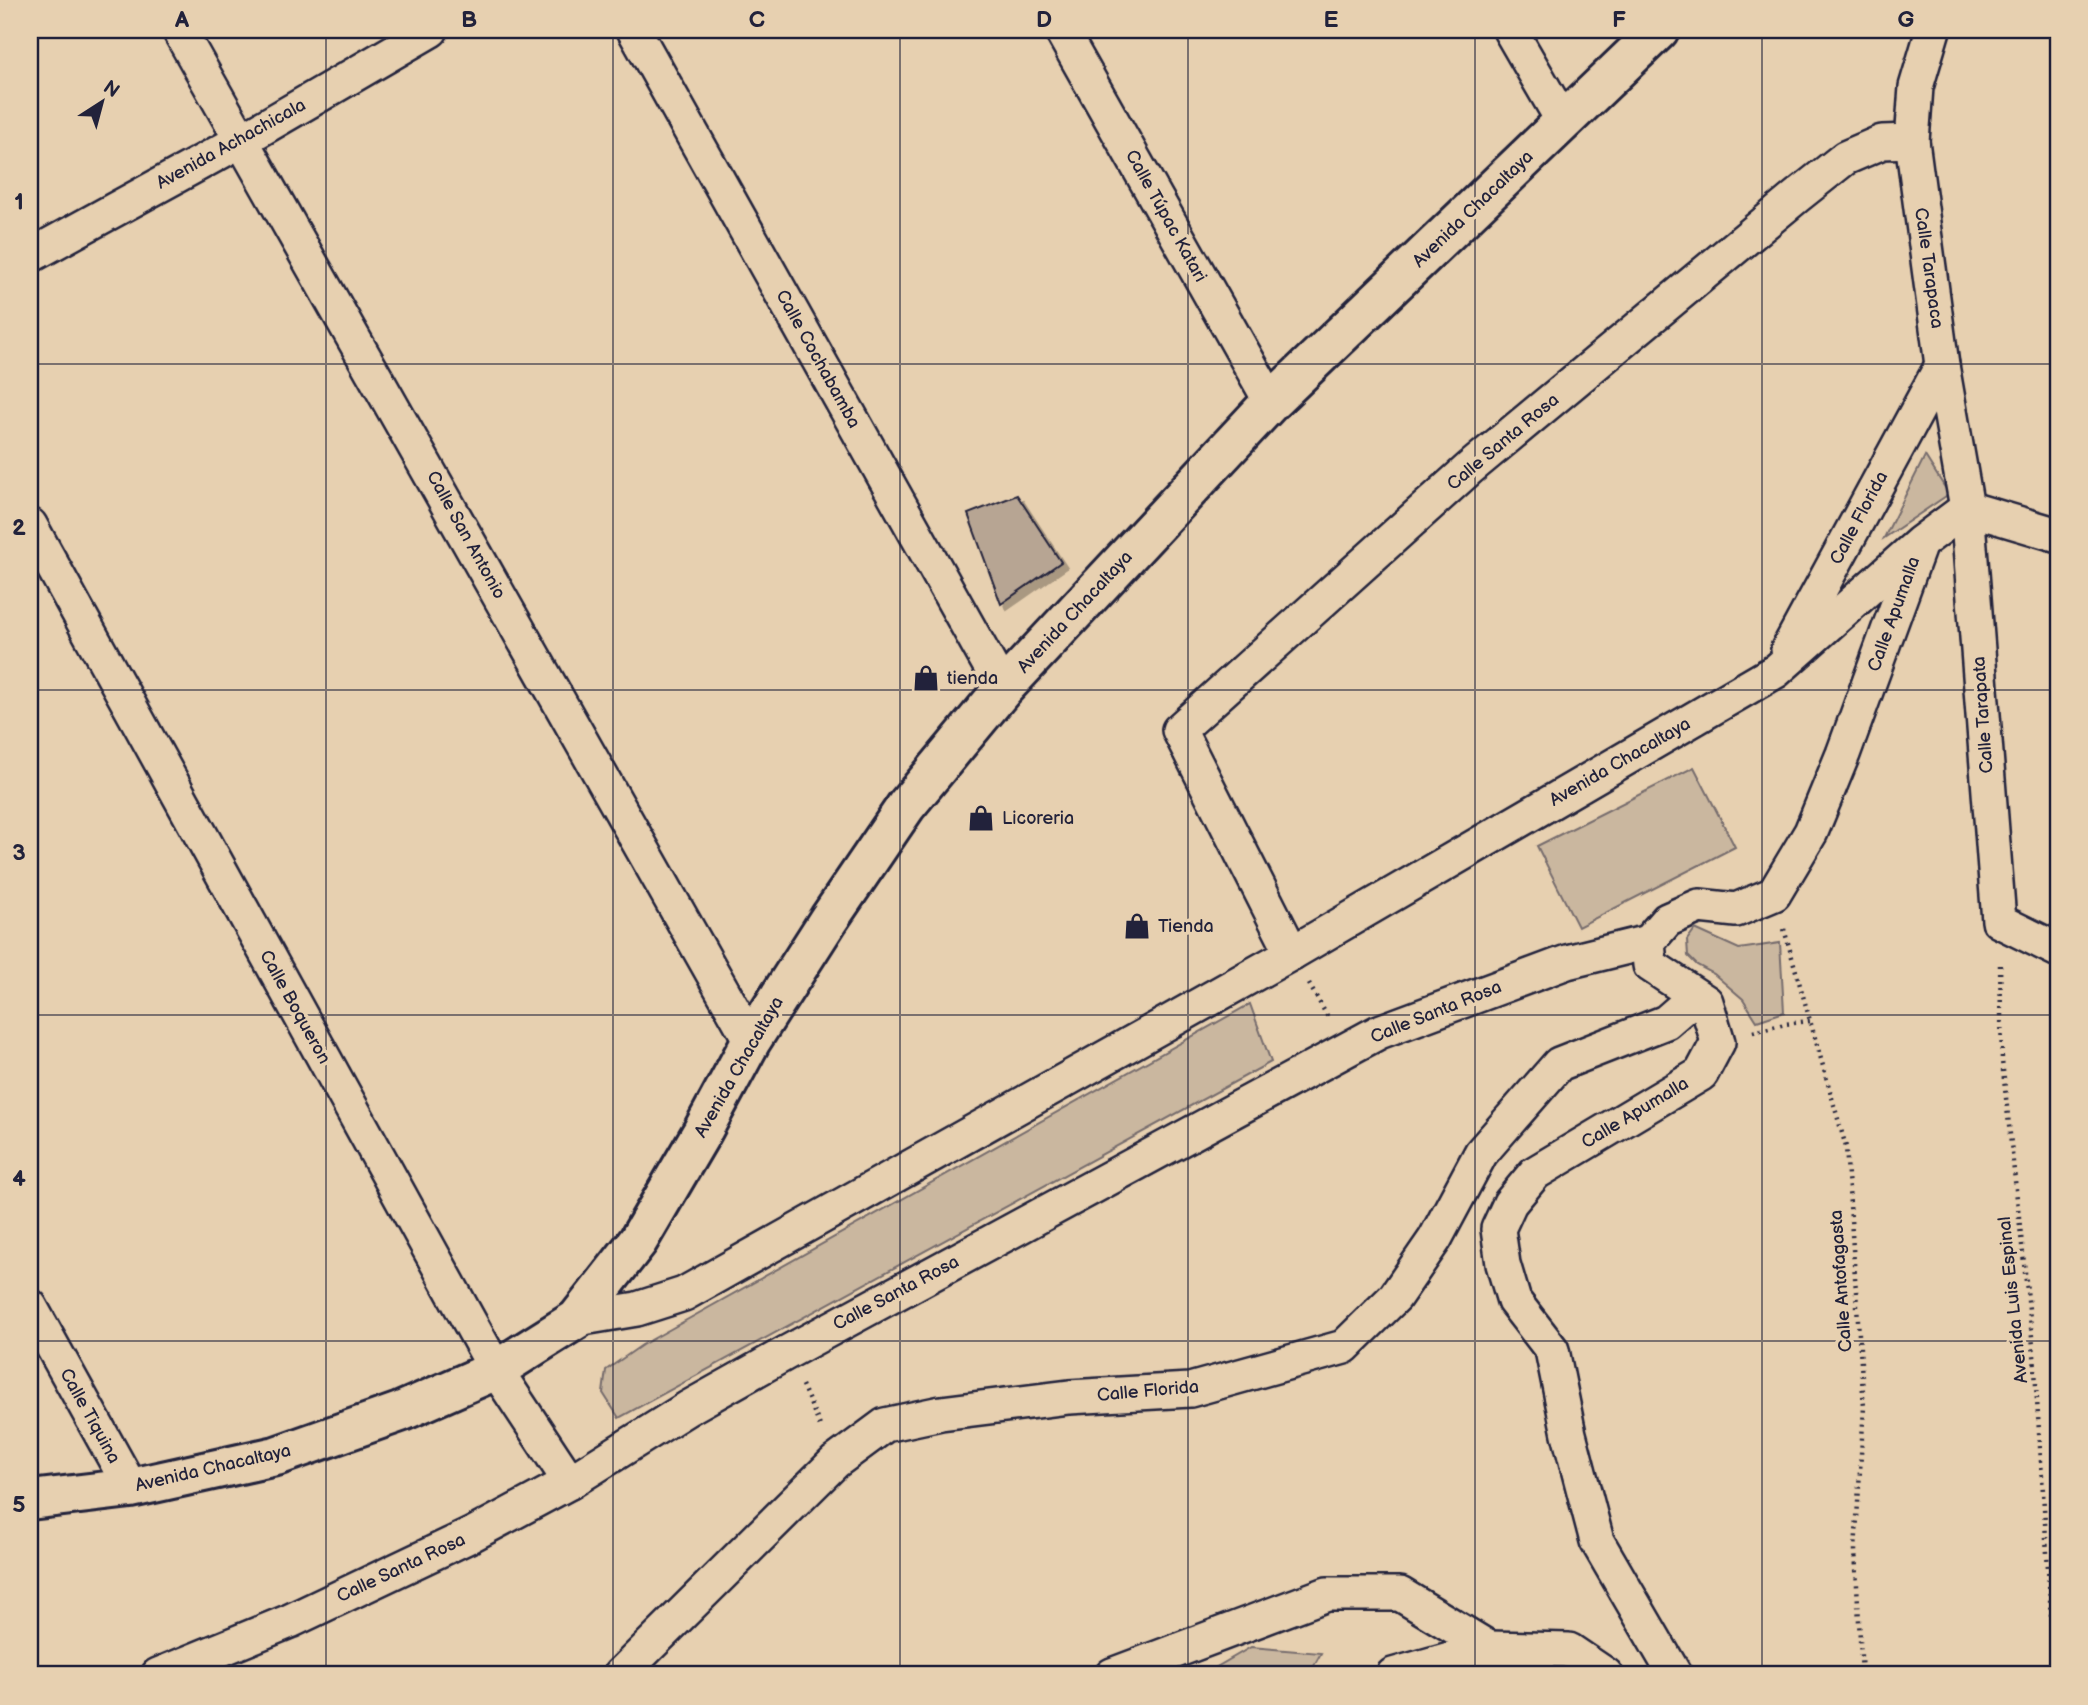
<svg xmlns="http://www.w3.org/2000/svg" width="2088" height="1705" font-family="'Balsamiq Sans',sans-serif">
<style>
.green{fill:#cab79f;stroke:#766c6d;stroke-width:2}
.building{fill:#b7a593;stroke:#22223b;stroke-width:2;filter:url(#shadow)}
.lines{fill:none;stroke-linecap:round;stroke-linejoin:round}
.street-casing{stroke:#22223b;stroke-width:38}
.secondary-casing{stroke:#22223b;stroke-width:44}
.path{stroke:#22223b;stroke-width:4.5;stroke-dasharray:2 5;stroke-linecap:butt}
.street{stroke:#e7d0b0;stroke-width:33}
.secondary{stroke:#e7d0b0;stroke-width:38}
.grid{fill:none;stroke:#22223b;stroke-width:2;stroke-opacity:0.55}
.labels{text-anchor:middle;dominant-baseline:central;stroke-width:7;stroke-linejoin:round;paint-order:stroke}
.street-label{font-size:18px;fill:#22223b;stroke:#e7d0b0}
.poi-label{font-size:18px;fill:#22223b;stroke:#e7d0b0;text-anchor:start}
.neatline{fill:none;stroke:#22223b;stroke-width:2.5}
.grid-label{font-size:23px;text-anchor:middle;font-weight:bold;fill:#22223b}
</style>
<defs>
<filter id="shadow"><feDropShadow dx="6" dy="6" stdDeviation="0" flood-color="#0004"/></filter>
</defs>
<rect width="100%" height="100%" fill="#e7d0b0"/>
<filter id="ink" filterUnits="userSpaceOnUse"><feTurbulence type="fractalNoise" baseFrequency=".0143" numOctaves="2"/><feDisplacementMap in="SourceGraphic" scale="14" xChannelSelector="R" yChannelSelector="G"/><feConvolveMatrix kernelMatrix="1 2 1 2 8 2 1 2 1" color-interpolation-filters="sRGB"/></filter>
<g filter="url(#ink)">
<g class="green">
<path d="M1925,456L1949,494L1884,538Z"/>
<path d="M1694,767L1735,847L1578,927L1537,846Z"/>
<path d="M1695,929L1739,949L1780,943L1784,1012L1757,1021L1743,999L1714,974L1697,965L1688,956L1687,940Z"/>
<path d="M1250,1004L1271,1062L619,1418L603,1393L606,1370L642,1345Z"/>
<path d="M1251,1647L1321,1653L1312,1669L1278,1675H1203Z"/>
</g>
<path class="building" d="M1017,495L1061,562L1001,604L968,514Z"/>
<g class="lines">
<g class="street-casing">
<g id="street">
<path d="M179,30L751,1041"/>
<path d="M634,30L1003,689"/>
<path d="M1061,30L1271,402"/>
<path d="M1510,30L1564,123"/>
<path d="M1933,30L1916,87L1912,141L1942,365L1967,508L1999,921L2058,950"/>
<path d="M30,256L242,140L431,30"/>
<path d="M1967,508L2058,535"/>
<path d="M30,525L496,1370L570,1482"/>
<path d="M1788,649L1942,365"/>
<path d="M1292,953L1179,730L1470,468L1796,197L1845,158L1882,142L1912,141"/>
<path d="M30,1306L131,1488"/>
<path d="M577,1319L637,1309L684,1294L1292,953L1776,671L1920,543L1967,508"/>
<path d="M158,1675L290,1621L471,1535L570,1482L688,1408L788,1352L1379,1032L1567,962L1648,942"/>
<path d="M620,1675L835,1462L885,1425L941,1413L1069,1397L1190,1390L1344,1347L1395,1297L1435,1239L1481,1153L1559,1064L1666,1022L1696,996"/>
<path d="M1112,1675L1327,1594H1400L1489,1648L1513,1675"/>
<path d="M1393,1675L1489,1648L1569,1650L1606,1675"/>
<path d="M1675,1675L1597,1541L1569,1434L1552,1350L1514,1301L1503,1264L1498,1229L1510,1203L1535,1173L1701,1074L1718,1042L1706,1002L1650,965L1648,942L1667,920L1699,906L1736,910L1774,894L1811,832L1843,754L1918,549"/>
</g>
</g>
<g class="secondary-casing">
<path id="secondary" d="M30,1500L131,1488L276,1456L400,1412L496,1370L577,1319L638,1241L702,1132L751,1041L829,919L906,806L1003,689L1271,402L1659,30"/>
</g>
<g class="path">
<path d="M1784,929L1846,1147L1864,1407L1855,1550L1862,1675"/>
<path d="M2000,965L2002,1061L2034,1355L2055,1675"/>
<path d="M1309,984L1329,1019"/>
<path d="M1753,1032L1785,1024L1810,1021"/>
<path d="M802,1385L821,1428"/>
</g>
<use href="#street" class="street"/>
<use href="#secondary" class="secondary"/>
</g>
</g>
<path class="grid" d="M326,30V1675M613,30V1675M900,30V1675M1188,30V1675M1475,30V1675M1762,30V1675M30,364H2058M30,690H2058M30,1015H2058M30,1341H2058"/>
<defs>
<g id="shop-bare" transform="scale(2.1)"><path d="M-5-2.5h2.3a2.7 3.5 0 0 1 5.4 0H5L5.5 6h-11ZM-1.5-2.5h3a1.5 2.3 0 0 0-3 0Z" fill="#22223b" stroke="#e7d0b0" stroke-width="2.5" paint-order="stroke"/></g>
</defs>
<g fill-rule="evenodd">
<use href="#shop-bare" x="926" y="678"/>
<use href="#shop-bare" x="981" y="818"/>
<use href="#shop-bare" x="1137" y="926"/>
</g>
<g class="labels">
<g class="street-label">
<text transform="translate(231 144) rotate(-29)">Avenida Achachicala</text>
<text transform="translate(1473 209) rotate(-44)">Avenida Chacaltaya</text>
<text transform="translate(1166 216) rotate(61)">Calle Túpac Katari</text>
<text transform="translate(1929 268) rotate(82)">Calle Tarapaca</text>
<text transform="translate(818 359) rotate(61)">Calle Cochabamba</text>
<text transform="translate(1503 442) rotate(-40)">Calle Santa Rosa</text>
<text transform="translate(1859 518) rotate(-62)">Calle Florida</text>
<text transform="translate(466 535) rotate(61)">Calle San Antonio</text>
<text transform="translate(1075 612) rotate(-47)">Avenida Chacaltaya</text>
<text transform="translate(1894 614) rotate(-70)">Calle Apumalla</text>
<text transform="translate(1983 715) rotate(-94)">Calle Tarapata</text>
<text transform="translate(1620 762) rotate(-30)">Avenida Chacaltaya</text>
<text transform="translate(295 1007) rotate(61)">Calle Boqueron</text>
<text transform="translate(1436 1012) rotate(-22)">Calle Santa Rosa</text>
<text transform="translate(739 1067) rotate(-60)">Avenida Chacaltaya</text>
<text transform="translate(1635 1113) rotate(-31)">Calle Apumalla</text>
<text transform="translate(1841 1281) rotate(-94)">Calle Antofagasta</text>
<text transform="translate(896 1293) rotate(-28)">Calle Santa Rosa</text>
<text transform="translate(2013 1300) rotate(-96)">Avenida Luis Espinal</text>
<text transform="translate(1148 1391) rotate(-5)">Calle Florida</text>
<text transform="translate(90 1416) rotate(61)">Calle Tiquina</text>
<text transform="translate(213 1468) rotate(-13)">Avenida Chacaltaya</text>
<text transform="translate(401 1568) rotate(-25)">Calle Santa Rosa</text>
</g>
<g class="poi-label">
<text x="947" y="678">tienda</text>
<text x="1002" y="818">Licoreria</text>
<text x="1158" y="926">Tienda</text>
</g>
</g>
<rect width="2088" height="1705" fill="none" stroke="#e7d0b0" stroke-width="77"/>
<g transform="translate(102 102) rotate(36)" stroke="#e7d0b0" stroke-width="5" paint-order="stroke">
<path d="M0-5L12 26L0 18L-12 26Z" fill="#22223b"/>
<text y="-10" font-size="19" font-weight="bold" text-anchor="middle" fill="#22223b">N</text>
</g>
<rect x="38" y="38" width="2012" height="1628" class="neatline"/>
<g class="grid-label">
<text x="182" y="27">A</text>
<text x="469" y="27">B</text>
<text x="757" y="27">C</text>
<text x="1044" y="27">D</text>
<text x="1331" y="27">E</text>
<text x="1619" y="27">F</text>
<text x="1906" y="27">G</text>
<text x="19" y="209">1</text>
<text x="19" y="535">2</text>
<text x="19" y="860">3</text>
<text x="19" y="1186">4</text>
<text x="19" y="1512">5</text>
</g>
</svg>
